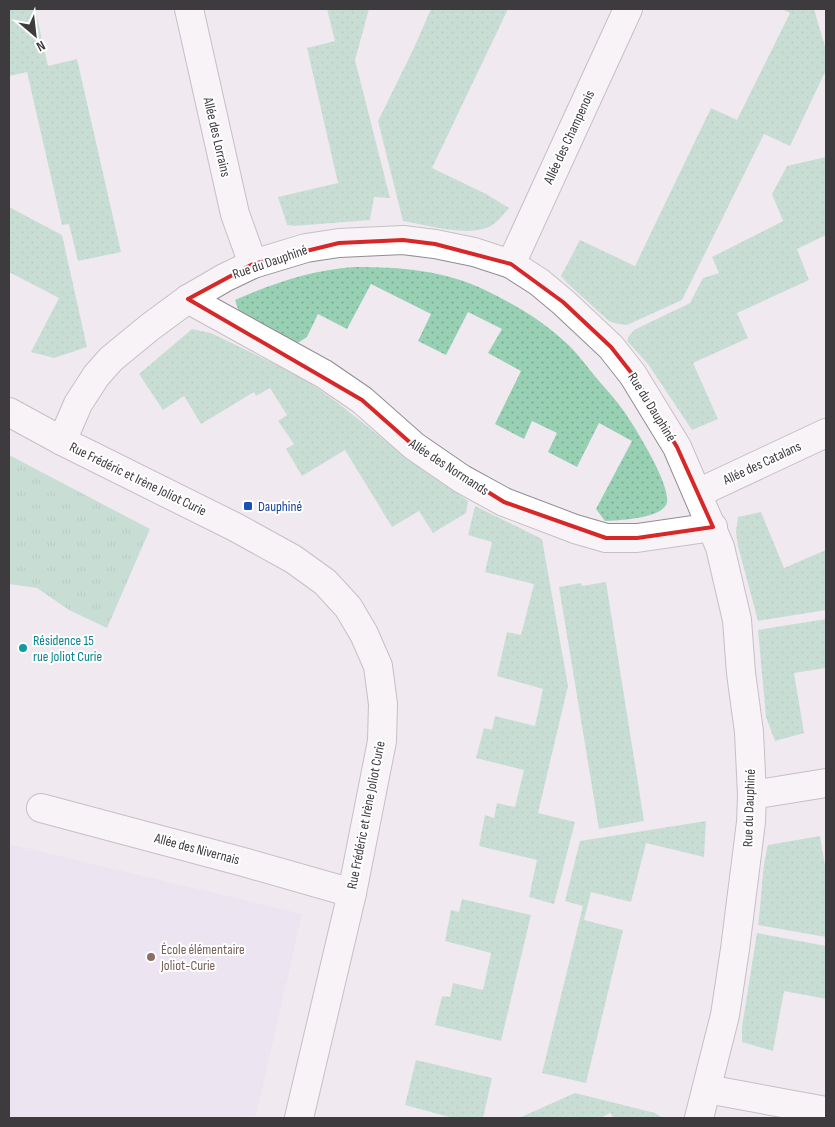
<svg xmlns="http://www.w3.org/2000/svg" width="835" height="1127" font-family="'Sofia Sans Condensed',sans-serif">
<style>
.education{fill:#e8ddf2}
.park{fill:url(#park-tufts)}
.garden{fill:url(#garden-dots)}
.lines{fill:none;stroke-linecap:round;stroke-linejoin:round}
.street-casing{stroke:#938c93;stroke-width:30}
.street{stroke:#fff;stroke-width:28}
.marked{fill:none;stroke:#d62828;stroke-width:4;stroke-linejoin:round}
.transit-dot{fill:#1a4fb4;stroke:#fff;stroke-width:2}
.culture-dot{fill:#0f9aa8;stroke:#fff;stroke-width:2}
.education-dot{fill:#8d6e63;stroke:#fff;stroke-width:2}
.labels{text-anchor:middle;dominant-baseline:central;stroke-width:4;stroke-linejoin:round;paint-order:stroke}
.street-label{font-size:14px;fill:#3e3b3e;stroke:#fff}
.transit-label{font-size:14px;fill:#164399;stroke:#fff;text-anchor:start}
.culture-label{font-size:14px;fill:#0d838f;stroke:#fff;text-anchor:start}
.education-label{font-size:14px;fill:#785e54;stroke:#fff;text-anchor:start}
</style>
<defs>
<pattern id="park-tufts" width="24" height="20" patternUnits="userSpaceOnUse" patternTransform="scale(1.25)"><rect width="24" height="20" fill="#98d0b4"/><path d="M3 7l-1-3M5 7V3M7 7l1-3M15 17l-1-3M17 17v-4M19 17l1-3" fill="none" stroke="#7daa94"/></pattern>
<pattern id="garden-dots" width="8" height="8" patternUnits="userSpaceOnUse" patternTransform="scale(1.25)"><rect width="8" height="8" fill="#98d0b4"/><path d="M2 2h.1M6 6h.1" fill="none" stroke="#7daa94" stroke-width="1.8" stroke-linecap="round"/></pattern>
</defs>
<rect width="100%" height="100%" fill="#f0e9f0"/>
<path class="education" d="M9,844L302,914L256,1116H245L244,1118H9Z"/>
<path class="park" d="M9,455L150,529L107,628L69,610L37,588L9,584Z"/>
<g class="garden">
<path d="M9,9H35L48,66L77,59L121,252L78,261L69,224L62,225L27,72L9,76Z"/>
<path d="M327,9H369L355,60L390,198L374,197L370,220L294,226L287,225L278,197L338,183L307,48L335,41Z"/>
<path d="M431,9H508L432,168L488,195L509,208C503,215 497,223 489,227C465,237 428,225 403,221L378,121L413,50Z"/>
<path d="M782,9H814L826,50V70L790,146L764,134L682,300L627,325L618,324L609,321L567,283L561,276L580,240L635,266L711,108L737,120L790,13Z"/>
<path d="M826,157V235L797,249L809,280L737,313L748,338L693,363L718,419L692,430L648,364L627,341L629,336L634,330L690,303L703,278L719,273L712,257L783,221L772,194L787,166Z"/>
<path d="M9,207L62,235L87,347L54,358L31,352L59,298L9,272Z"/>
<path d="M354,267C399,267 446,270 487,291C514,304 541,320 564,341C577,352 587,367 599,381C607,390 616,400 623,410C633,424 675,490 666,505C658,519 620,520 605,521L596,509L632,441L599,423L577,467L548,452L557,433L532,421L524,439L495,424L521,371L488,353L502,329L468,312L446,355L418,341L431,314L371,284L347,329L318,314L307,337L296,344L239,312L235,300C274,283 312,270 354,267Z"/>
<path d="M192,329L211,333L300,376L338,403L407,458L468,501L466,513L433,533L419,511L392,527L345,450L302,476L286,449L294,444L278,421L287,415L270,388L256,396L254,392L201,424L184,396L163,410L139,374Z"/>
<path d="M475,506L542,539L568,686L538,813L575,822L554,904L529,897L537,860L479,846L485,815L494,818L497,803L515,807L524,770L476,758L484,728L492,730L495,716L535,726L543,689L497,676L507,632L521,635L534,584L485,572L492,542L468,535Z"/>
<path d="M761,512L784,568L826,550V610L758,621L738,546L736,532L738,517Z"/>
<path d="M606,582L644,821L599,829L559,587L581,583L582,586Z"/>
<path d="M826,619V668L794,673L804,733L775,741L766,717L758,630Z"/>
<path d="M706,821L704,857L646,843L631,902L591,892L584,920L623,930L586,1083L542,1073L583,906L565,901L580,841Z"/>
<path d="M820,836L826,872V937L758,925C762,899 761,871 768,845Z"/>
<path d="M462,899L531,915L501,1041L435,1025L442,996L450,997L453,983L483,990L491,953L445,941L451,910L459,912Z"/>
<path d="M757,933L826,946V999L784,991L773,1051L742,1042V1027Z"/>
<path d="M416,1060L492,1078L483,1118H453L405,1105Z"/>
<path d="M575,1093L655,1113L663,1118H614L610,1113L601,1118H519Z"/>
</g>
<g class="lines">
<g class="street-casing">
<g id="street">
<path d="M189,9L235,214L253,264"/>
<path d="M511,264L628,9"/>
<path d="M188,299L324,374L362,400L414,446L462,479L504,502L575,529L606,538H637L713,527"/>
<path d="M9,412L62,441L235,527L293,559L325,582L348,607L364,634L378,666L383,704L382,741L352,893L299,1118"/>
<path d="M62,441L78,404L96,376L111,359L150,327L188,299L224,278L253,264L306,248L339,243L403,240L435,244L474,252L511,264L539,282L563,302L611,347L633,375L677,447L720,547L737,620L741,673L749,732L752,795L751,822L735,949L725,1015L699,1118"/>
<path d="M698,493L826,433"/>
<path d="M752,795L826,783"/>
<path d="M41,808L247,863L352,893"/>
<path d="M707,1089L826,1111"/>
</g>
</g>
<use href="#street" class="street"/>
</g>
<path d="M0 0H835V1127H0ZM403,240L435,244L511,264L563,302L611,347L633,375L677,447L713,527L637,538H606L504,502L414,446L362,400L188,299L253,264L339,243Z" fill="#f0e9f0" fill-opacity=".55" fill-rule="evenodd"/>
<path class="marked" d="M403,240L435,244L511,264L563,302L611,347L633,375L677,447L713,527L637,538H606L504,502L414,446L362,400L188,299L253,264L339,243Z"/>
<rect class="transit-dot" x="243" y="501" width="10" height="10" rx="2.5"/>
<circle class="culture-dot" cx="23" cy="648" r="5"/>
<circle class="education-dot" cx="151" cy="957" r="5"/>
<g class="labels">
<g class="street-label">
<text transform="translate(217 137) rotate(77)">Allée des Lorrains</text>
<text transform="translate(569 137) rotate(-65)">Allée des Champenois</text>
<text transform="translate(270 262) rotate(-19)">Rue du Dauphiné</text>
<text transform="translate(652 407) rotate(58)">Rue du Dauphiné</text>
<text transform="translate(762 463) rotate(-25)">Allée des Catalans</text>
<text transform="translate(449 467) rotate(33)">Allée des Normands</text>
<text transform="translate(138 479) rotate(26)">Rue Frédéric et Irène Joliot Curie</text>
<text transform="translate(749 808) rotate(-88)">Rue du Dauphiné</text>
<text transform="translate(366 815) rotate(-79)">Rue Frédéric et Irène Joliot Curie</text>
<text transform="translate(197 849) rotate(15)">Allée des Nivernais</text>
</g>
<g class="transit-label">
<text x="258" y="506">Dauphiné</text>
</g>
<g class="culture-label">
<text x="33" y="640">Résidence 15<tspan x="33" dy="16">rue Joliot Curie</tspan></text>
</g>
<g class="education-label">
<text x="161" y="949">École élémentaire<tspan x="161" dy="16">Joliot-Curie</tspan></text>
</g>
</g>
<rect width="835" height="1127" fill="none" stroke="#3e3b3e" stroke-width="20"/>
<g transform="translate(35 35) rotate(152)" stroke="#ffffff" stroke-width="4" paint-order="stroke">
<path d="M0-4L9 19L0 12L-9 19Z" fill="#3e3b3e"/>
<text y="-8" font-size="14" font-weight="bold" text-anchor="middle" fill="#3e3b3e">N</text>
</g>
</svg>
